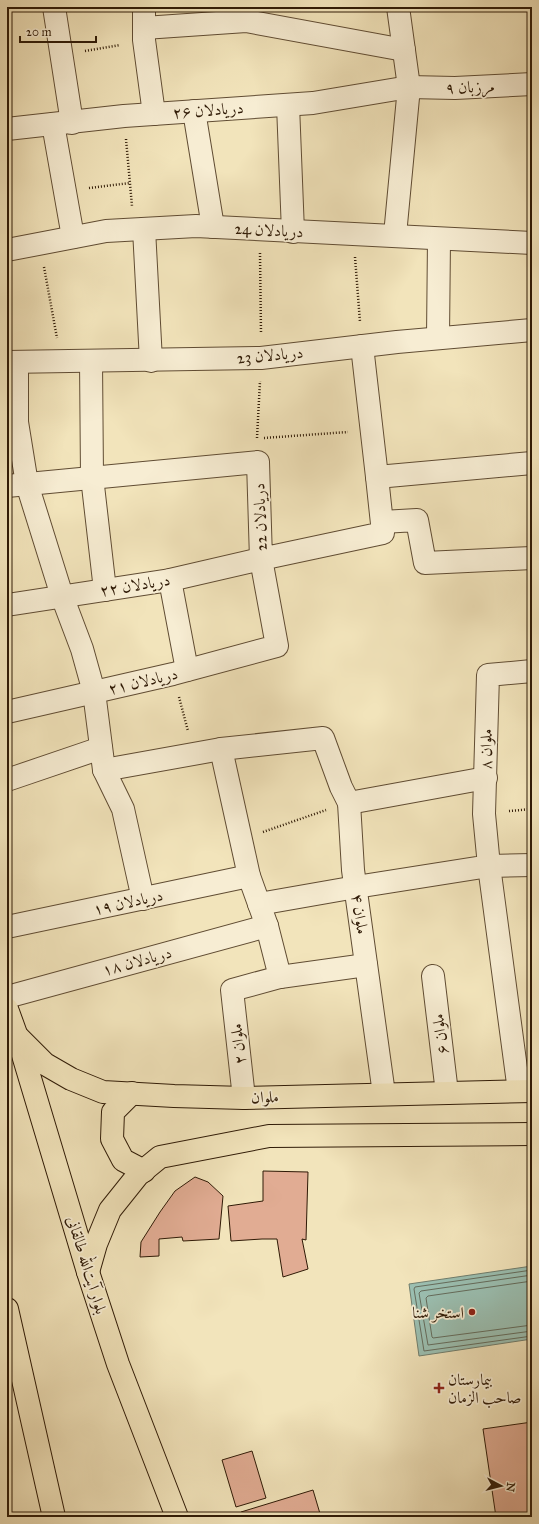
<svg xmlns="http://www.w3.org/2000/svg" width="539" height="1524" font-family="'IM FELL Great Primer',Amiri,serif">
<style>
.green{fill:#b7c593;stroke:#73704c}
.water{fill:#9bbfb1;stroke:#707d6d}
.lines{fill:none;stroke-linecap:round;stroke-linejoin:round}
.shore{stroke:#656c5c;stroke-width:1}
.building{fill:#e1ac93;stroke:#2f1a06}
.minor-casing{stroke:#604c33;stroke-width:24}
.major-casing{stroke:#2f1a06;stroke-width:24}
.path{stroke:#2f1a06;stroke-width:2.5;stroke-dasharray:1 2;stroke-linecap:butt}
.minor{stroke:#f7edd3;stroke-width:22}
.major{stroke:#f2e4bb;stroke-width:22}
.poi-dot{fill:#8f2418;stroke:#f7edd3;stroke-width:1.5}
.labels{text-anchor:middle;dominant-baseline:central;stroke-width:3.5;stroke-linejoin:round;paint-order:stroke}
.street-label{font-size:16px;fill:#2f1a06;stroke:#f7edd3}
.poi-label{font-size:16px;fill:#2f1a06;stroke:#f7edd3;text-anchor:end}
</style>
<rect width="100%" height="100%" fill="#f2e4bb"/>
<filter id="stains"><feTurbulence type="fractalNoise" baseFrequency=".005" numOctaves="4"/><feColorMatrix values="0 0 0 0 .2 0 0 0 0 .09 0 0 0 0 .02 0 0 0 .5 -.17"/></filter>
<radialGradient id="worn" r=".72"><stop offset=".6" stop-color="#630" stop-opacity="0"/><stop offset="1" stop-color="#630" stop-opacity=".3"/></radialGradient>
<path class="green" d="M7,1497L13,1517H7Z"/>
<path class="water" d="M532,1266V1339L419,1356L409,1284Z"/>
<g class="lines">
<g class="shore">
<path d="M532,1270L415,1287L414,1289L424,1351L532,1336"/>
<path d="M532,1275L421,1291L419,1293L428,1345L532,1331"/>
<path d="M532,1281L428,1296L426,1298L432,1337L433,1338L532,1325"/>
</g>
</g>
<g class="building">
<path d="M263,1171L308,1172L306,1240L302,1239L308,1269L283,1277L277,1239H262L231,1241L228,1206L263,1201Z"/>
<path d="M195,1177L208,1182L223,1196L219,1239L183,1241L182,1237L159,1239V1256L140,1257L141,1242L160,1212L175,1191Z"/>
<path d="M532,1422V1517H496L483,1429Z"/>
<path d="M252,1451L266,1498L236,1507L222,1460Z"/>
<path d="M313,1490L321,1517H242L241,1512Z"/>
</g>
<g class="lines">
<g class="minor-casing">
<g id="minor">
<path d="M54,7L72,123"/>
<path d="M144,7V40L154,114"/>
<path d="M144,28L246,21L404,50"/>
<path d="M288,105L293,232"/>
<path d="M194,111L213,227"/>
<path d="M53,124L73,237"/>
<path d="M7,129L124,116L313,103L409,87L455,88L532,84"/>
<path d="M144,229L151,361"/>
<path d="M395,235L409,87L398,7"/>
<path d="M7,250L106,231L196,226L532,243"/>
<path d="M438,338L439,239"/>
<path d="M362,346L377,477"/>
<path d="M91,361L92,477L105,590"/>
<path d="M7,362L261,358L397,342L532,330"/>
<path d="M17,362V422L27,484L62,596L82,649L94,692L104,770L123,809L143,899"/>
<path d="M7,486L258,462L261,559L383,533L377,477L532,463"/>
<path d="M382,522L417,520L425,563L532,558"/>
<path d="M170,580L187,670"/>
<path d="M7,605L170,580L261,559L277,646L173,674L7,712"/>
<path d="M221,749L249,876L267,926L280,977"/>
<path d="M104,770L221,749L323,738L341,787L349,803L353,870L384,1094"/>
<path d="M7,780L101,748"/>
<path d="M349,803L486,778"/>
<path d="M259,904L356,887L489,866L484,814L488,675L532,671"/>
<path d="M7,927L249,876"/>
<path d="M433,976L447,1093"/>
<path d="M7,997L267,926"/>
<path d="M519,1091L489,866L532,865"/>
<path d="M244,1098L232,990L280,977L366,965"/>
</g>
</g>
<g class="major-casing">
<g id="major">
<path d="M7,1009L20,1045L88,1272L118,1364L177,1517"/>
<path d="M19,1038L45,1064L71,1079L103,1092L174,1096L244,1098L532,1091"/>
<path d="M132,1093L113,1112L112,1139L123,1160L144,1171"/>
<path d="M88,1272L96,1244L110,1210L138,1175L160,1157L269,1136L532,1134"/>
<path d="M7,1309L54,1517"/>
</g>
</g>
<g class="path">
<path d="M85,51L120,45"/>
<path d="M126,139L132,206"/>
<path d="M89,188L130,183"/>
<path d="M260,253L261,334"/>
<path d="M355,257L360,322"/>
<path d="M44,267L57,338"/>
<path d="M257,438L260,381"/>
<path d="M264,438L348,432"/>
<path d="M179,697L188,731"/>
<path d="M509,811L532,809"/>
<path d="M263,832L326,810"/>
</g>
<use href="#minor" class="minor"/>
<use href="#major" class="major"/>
</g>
<g class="poi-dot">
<circle cx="472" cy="1312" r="4"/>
<path d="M437 1382h4v4h4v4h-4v4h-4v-4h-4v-4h4z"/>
</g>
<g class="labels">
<g class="street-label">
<text transform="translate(470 87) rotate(-2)">مرزبان ۹</text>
<text transform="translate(208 110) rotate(-4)">دریادلان ۲۶</text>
<text transform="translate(269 230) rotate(3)">دریادلان 24</text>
<text transform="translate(270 355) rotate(-5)">دریادلان 23</text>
<text transform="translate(260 517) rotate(-92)">دریادلان 22</text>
<text transform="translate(135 585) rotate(-9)">دریادلان ۲۲</text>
<text transform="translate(143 681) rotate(-13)">دریادلان ۲۱</text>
<text transform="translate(486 749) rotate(-89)">ملوان ۸</text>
<text transform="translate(128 902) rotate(-12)">دریادلان ۱۹</text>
<text transform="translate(360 914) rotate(82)">ملوان ۴</text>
<text transform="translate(137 961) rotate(-15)">دریادلان ۱۸</text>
<text transform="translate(440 1034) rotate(-97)">ملوان ۶</text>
<text transform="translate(238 1044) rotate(-96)">ملوان ۲</text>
<text transform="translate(265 1097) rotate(-1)">ملوان</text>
<text transform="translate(87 1265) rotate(73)">بلوار آیت‌الله طالقانی</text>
</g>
<g class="poi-label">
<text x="464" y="1312">استخر شنا</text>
<text x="448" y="1379" text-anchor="start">بیمارستان<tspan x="448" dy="18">صاحب الزمان</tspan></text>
</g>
</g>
<rect width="539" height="1524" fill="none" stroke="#f2e4bb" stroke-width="24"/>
<rect x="8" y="8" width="523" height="1508" fill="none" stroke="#2f1a06" stroke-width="2"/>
<rect x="12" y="12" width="515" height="1500" fill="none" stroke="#2f1a06"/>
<g transform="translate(501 1486) rotate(97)" stroke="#f7edd3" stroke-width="3" paint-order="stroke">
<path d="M0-3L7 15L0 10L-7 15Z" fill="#2f1a06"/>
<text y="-6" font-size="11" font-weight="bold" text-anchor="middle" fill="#2f1a06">N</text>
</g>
<path d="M20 36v6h76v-6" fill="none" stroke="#2f1a06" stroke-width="2"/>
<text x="26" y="36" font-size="12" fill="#2f1a06" stroke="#f7edd3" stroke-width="3" paint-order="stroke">20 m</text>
<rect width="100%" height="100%" filter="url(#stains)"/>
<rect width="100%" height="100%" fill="url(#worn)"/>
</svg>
